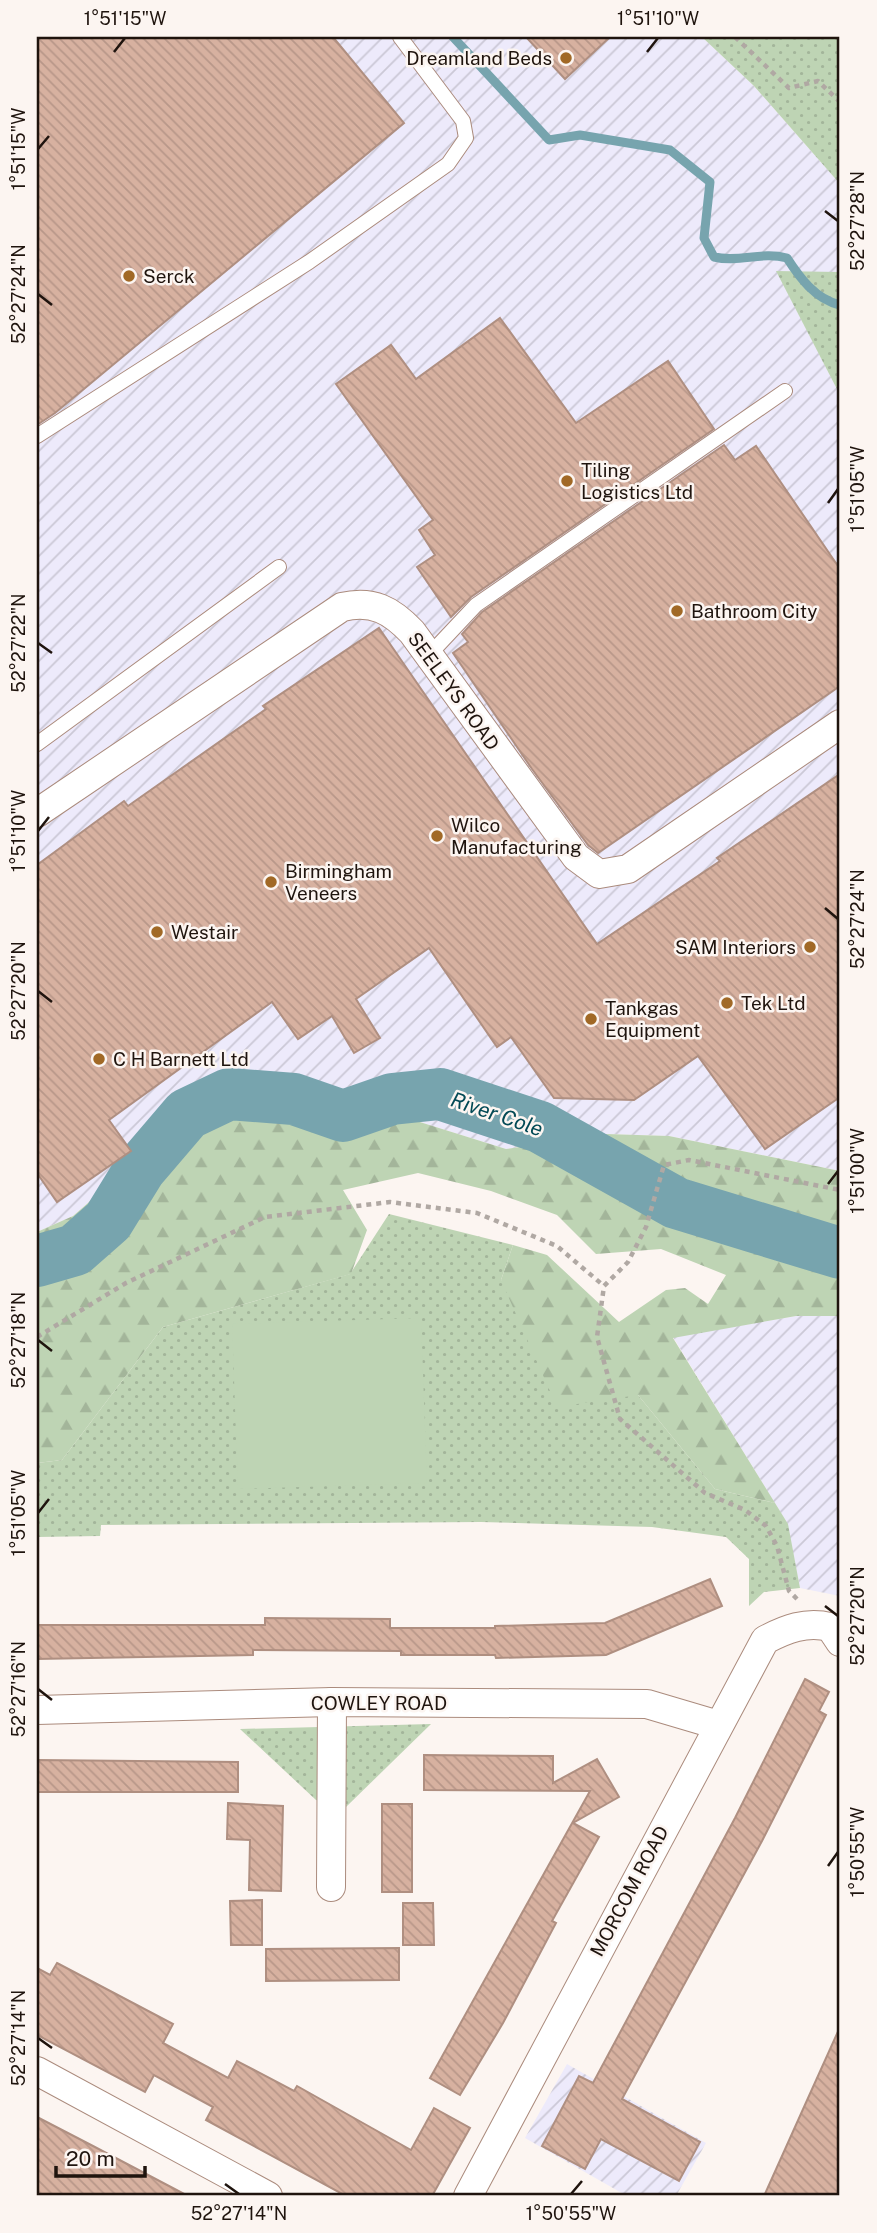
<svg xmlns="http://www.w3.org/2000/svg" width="877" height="2233" font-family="'Public Sans',sans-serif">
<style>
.industrial{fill:url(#industrial-furrows)}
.green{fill:url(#green-dots)}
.forest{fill:url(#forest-firs)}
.pitch{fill:#bed4b4}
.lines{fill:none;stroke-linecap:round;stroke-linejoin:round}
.stream{stroke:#77a4ae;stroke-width:9}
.river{stroke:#77a4ae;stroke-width:52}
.building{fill:url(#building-back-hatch);stroke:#af8f81;stroke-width:2}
.service-casing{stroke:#ab8b7d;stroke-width:16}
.minor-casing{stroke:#ab8b7d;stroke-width:30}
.path{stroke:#b0a8a3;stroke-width:4.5;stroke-dasharray:5 5;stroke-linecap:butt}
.service{stroke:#fff;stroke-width:14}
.minor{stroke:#fff;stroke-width:28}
.ticks{fill:none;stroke:#1f140e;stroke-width:2.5}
.poi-dot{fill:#a16926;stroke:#fcf5f1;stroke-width:2.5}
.labels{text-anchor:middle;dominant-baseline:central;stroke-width:5;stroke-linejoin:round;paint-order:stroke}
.poi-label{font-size:19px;fill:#1f140e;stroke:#fcf5f1;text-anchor:start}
.street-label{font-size:19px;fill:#1f140e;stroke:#fcf5f1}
.water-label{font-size:21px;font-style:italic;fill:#024955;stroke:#fcf5f1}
.neatline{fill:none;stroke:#1f140e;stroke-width:2.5}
.ticks-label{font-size:18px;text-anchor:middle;fill:#1f140e}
</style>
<defs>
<pattern id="industrial-furrows" width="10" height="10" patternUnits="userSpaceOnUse" patternTransform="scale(1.75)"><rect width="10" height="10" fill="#edeafb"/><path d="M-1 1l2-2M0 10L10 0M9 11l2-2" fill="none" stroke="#cbc8d6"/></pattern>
<pattern id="green-dots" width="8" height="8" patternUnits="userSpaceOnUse" patternTransform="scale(1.75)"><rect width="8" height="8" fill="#bed4b4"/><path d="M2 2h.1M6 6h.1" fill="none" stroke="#a3b59a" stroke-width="1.8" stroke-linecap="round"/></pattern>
<pattern id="forest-firs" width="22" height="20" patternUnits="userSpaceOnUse" patternTransform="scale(1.75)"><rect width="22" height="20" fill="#bed4b4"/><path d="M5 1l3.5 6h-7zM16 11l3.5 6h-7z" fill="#a3b59a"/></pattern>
<pattern id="building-back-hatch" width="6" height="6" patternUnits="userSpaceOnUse" patternTransform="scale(1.75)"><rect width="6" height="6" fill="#d7b1a0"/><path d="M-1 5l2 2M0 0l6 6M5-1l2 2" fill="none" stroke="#b89789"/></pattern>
</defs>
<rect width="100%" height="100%" fill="#fcf5f1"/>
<g class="industrial">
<path d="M37,37H702L754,86L840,184V272H777L840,395V1171L669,1136L606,1134L506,1149L356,1102L158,1127L119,1176L73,1216L37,1232Z"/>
<path d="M796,1316H840V1596L800,1588L787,1523L673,1337Z"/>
<path d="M567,2064L706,2143L676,2196H627L525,2138Z"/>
</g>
<g class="green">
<path d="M702,37H840V184L754,86Z"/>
<path d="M776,271L840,272V395Z"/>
<path d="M389,1214L513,1245L501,1280L638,1395L715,1489L775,1503L788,1524L800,1588L764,1592L749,1606V1559L726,1537L652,1527L481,1522L101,1525L100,1536L37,1537V1463L62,1460L163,1327L350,1274Z"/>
<path d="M431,1724L346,1807L316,1800L240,1729Z"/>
</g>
<path class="forest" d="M262,1089L356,1102L506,1149L606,1134L669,1136L840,1171V1316H796L673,1338L775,1503L715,1489L638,1395L557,1407L501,1280L513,1245L547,1255L619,1322L666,1290L685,1288L708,1304L726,1275L661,1249L596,1254L557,1215L491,1191L418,1173L343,1190L367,1230L351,1274L163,1327L62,1460L37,1463V1232L73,1216L119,1176L158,1127Z"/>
<path class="pitch" d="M421,1318L427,1483L238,1489L232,1324Z"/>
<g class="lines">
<path class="stream" d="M453,37L549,140L580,135L670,150L710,182L704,238L714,257C740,263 761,251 787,258C800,278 815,299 840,305"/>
<path class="river" d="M37,1261L75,1250L108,1221L140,1169L187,1114L229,1094L294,1099L343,1116L392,1099L440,1094L540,1127L676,1203L840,1253"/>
</g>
<g class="building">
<path d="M37,37H333L404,123L55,413L37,425Z"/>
<path d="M526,37H610L565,79Z"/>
<path d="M500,318L576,423L668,361L714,429L471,597L451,617L417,567L435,555L419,530L433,520L336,384L391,345L416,379Z"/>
<path d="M724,445L735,460L756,446L840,569V686L598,853L588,845L532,769L453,653L468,642L462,634L482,612Z"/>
<path d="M379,628L597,944L720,861L717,858L840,774V1097L765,1149L698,1056L634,1100L554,1098L511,1037L497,1047L429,948L356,999L380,1038L354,1053L332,1016L298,1039L272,1002L109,1120L131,1151L57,1202L37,1173V865L124,801L128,806L266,709L263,706Z"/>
<path d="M710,1579L722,1606L606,1655L496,1658L495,1655H401V1651L253,1650V1655L37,1659V1625H265V1618L390,1619V1628H495V1626L605,1623Z"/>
<path d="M805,1679L829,1692L819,1711L826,1715L762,1841L622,2099L700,2142L679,2181L601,2139L585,2169L542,2146L579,2076L593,2083L735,1818Z"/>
<path d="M424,1755L553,1756V1783L597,1759L619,1797L573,1823L599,1837L552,1921L556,1923L503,2023L460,2095L430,2078L590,1791L424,1790Z"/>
<path d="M37,1760L238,1762V1792H37Z"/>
<path d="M228,1803L283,1806L281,1891L249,1890L250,1840L227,1839Z"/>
<rect x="382" y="1804" width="30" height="88"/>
<path d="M262,1900V1945H231L230,1901Z"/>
<path d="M403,1903H433L434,1945H403Z"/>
<path d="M399,1948V1980L266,1981V1949Z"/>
<path d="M57,1963L173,2024L163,2043L228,2078L237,2061L294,2091L297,2086L411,2150L434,2108L470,2128L432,2196H346L206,2120L213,2107L154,2075L145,2092L37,2035V1968L50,1975Z"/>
<path d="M840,2027V2196H764L804,2107Z"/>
<path d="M37,2117L93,2146L188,2196H37Z"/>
</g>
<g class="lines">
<g class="service-casing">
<g id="service">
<path d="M37,436L309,262L448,164L466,138L463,121L400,37"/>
<path d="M429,655L476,605L785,391"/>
<path d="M37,744L279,567"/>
</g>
</g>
<g class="minor-casing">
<g id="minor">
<path d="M37,813L342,607C373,600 391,610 412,632L576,857L599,874L628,869L840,724"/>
<path d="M37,1710L332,1702L647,1704L718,1725"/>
<path d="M331,1887L332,1702"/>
<path d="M37,2071L268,2196"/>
<path d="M468,2196L765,1640C786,1629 806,1621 830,1627L840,1642"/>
</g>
</g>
<g class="path">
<path d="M735,37L789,88L818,81L840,102"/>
<path d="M37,1337L126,1283L265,1217L390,1202L477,1213L557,1246L604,1286"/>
<path d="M797,1599L789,1591L777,1546L766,1526L745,1510L705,1493L620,1419L597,1337L604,1286L628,1262L646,1227L664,1165L689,1160L840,1190"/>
</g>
<use href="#service" class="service"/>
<use href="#minor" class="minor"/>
</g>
<path class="ticks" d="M114,52L125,38M647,52L658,38M38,149L49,136M825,211L838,221M38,294L52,305M828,503L838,489M38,643L52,653M38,831L49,817M825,908L838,919M38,991L52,1002M828,1184L838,1171M38,1340L52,1351M38,1513L49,1499M825,1606L838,1616M38,1689L52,1700M828,1866L838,1852M38,2038L52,2048M225,2184L239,2194M571,2194L582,2181"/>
<g class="poi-dot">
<circle cx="566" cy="58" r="7"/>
<circle cx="129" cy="276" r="7"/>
<circle cx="567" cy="481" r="7"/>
<circle cx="677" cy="611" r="7"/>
<circle cx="437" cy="836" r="7"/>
<circle cx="271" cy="882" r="7"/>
<circle cx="157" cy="932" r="7"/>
<circle cx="810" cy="947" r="7"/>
<circle cx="727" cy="1003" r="7"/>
<circle cx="591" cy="1019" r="7"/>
<circle cx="99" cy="1059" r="7"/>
</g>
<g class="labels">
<g class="poi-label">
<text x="552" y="58" text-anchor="end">Dreamland Beds</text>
<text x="143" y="276">Serck</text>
<text x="581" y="470">Tiling<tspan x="581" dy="22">Logistics Ltd</tspan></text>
<text x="691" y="611">Bathroom City</text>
<text x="451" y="825">Wilco<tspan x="451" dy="22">Manufacturing</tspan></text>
<text x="285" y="871">Birmingham<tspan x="285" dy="22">Veneers</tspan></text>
<text x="171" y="932">Westair</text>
<text x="796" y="947" text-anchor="end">SAM Interiors</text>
<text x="741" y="1003">Tek Ltd</text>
<text x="605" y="1008">Tankgas<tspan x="605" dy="22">Equipment</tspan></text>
<text x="113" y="1059">C H Barnett Ltd</text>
</g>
<g class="street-label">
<text transform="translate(454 691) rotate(54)">SEELEYS ROAD</text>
<text x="379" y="1703">COWLEY ROAD</text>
<text transform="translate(629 1891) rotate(-62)">MORCOM ROAD</text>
</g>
<g class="water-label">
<text transform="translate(497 1114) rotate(19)">River Cole</text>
</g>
</g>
<rect width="877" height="2233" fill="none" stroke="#fcf5f1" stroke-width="77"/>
<path d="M56 2166v10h89v-10" fill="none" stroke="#1f140e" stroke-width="3.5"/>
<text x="66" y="2166" font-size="21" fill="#1f140e" stroke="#fcf5f1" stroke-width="5" paint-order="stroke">20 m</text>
<rect x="38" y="38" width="800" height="2156" class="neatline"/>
<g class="ticks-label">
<text x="125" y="25">1°51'15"W</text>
<text x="658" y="25">1°51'10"W</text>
<text transform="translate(19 149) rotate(-90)" y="6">1°51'15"W</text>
<text transform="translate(858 221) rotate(-90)" y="6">52°27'28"N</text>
<text transform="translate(19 294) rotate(-90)" y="6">52°27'24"N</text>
<text transform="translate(858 489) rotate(-90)" y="6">1°51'05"W</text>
<text transform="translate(19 643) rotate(-90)" y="6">52°27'22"N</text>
<text transform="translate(19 831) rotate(-90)" y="6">1°51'10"W</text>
<text transform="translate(858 919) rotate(-90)" y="6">52°27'24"N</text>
<text transform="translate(19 991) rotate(-90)" y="6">52°27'20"N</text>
<text transform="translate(858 1171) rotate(-90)" y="6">1°51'00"W</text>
<text transform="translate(19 1340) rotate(-90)" y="6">52°27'18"N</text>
<text transform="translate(19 1513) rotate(-90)" y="6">1°51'05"W</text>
<text transform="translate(858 1616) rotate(-90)" y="6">52°27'20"N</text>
<text transform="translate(19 1689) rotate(-90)" y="6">52°27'16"N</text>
<text transform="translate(858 1852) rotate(-90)" y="6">1°50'55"W</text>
<text transform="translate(19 2038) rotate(-90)" y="6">52°27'14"N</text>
<text x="239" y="2220">52°27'14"N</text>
<text x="571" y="2220">1°50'55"W</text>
</g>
</svg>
